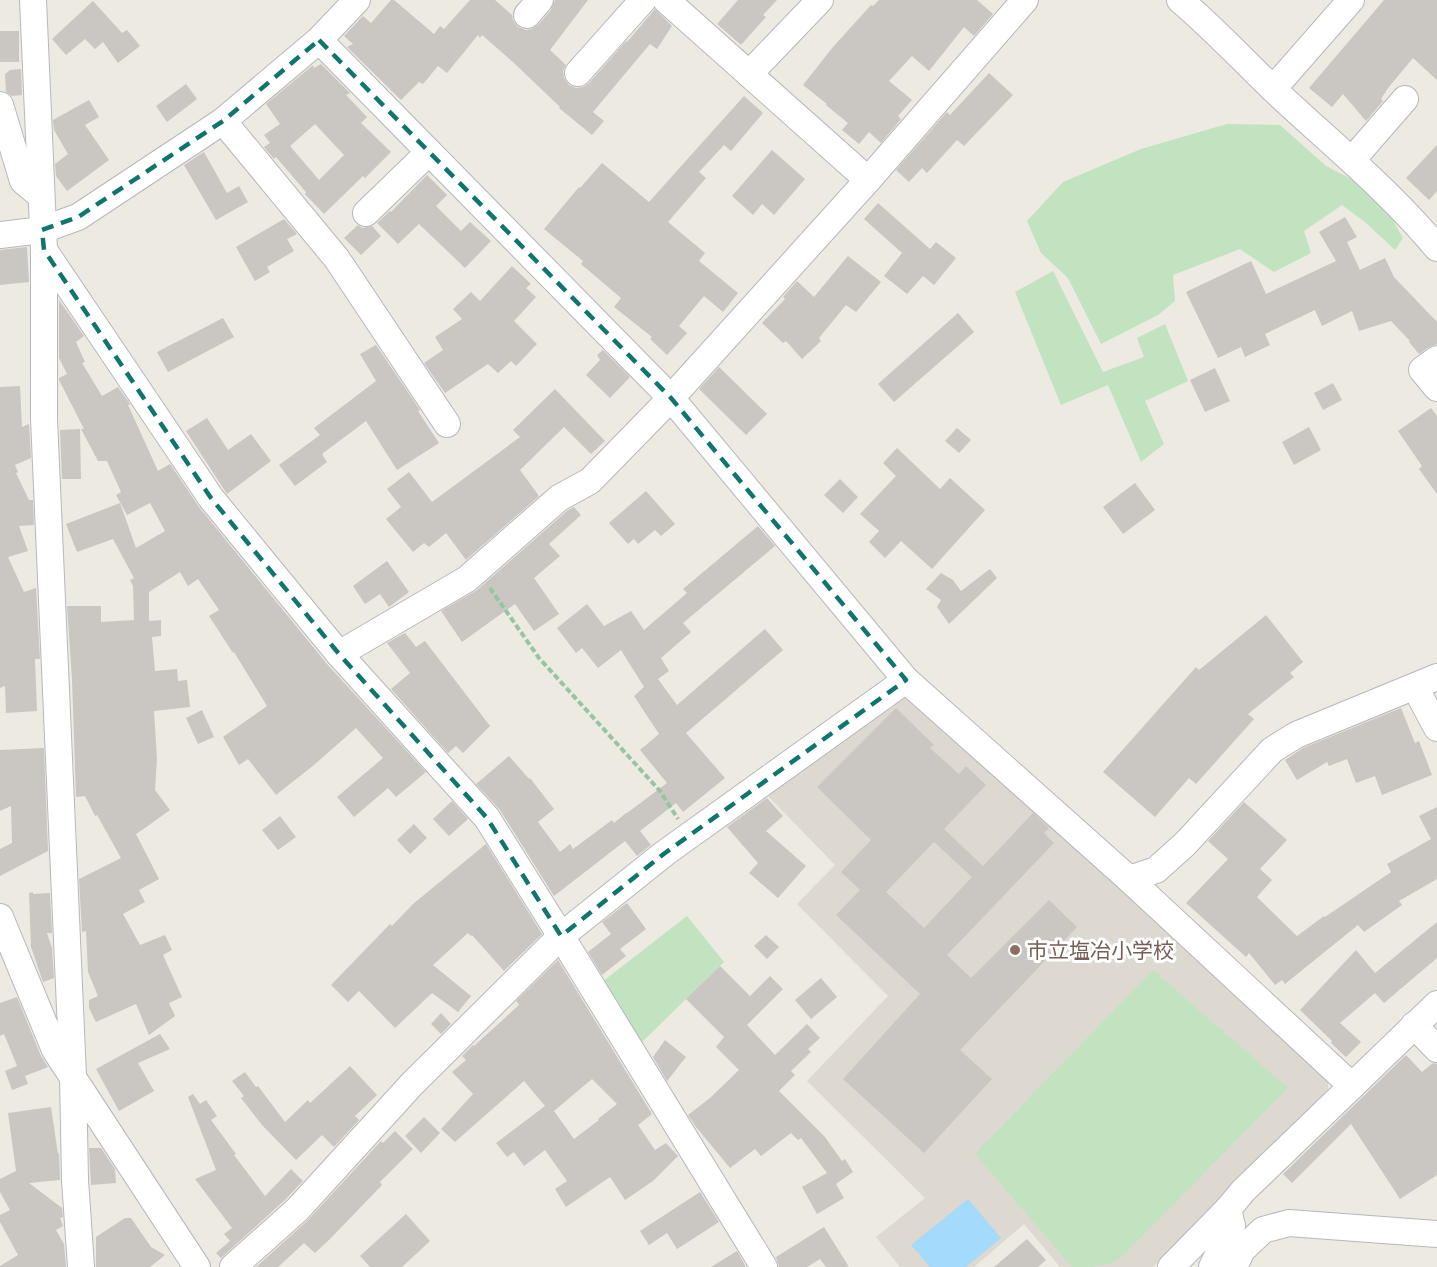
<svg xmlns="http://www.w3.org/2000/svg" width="1437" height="1267" font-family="'Work Sans','Noto Sans JP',sans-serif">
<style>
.education{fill:#ddd9d0}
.green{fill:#c1e3bf}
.water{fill:#a4dafb}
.building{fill:#cac6c2;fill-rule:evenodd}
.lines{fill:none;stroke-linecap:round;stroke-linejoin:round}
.minor-casing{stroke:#b5b8bc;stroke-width:28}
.path{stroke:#99c4a2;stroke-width:4;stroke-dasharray:6 3;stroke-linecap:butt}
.minor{stroke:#fff;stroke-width:26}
.marked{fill:none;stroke:#0f766e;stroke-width:4.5;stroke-dasharray:12 8;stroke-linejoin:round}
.education-dot{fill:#8d6e63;stroke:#fff;stroke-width:2}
.labels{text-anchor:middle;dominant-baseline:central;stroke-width:6;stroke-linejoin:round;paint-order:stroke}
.education-label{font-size:21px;fill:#785e54;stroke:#fff;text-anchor:start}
</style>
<rect width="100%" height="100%" fill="#edeae2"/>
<path class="education" d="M904,691L1328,1078V1091L1153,1267H1060L1024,1224L974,1267H900L876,1237L925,1198L807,1081L888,996L797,904L835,865L765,793Z"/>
<g class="green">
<path d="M1227,124L1280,125L1326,166L1357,182L1391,217L1403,238L1395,250L1366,223L1342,205L1304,231L1311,253L1274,272L1240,249L1173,275L1175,301L1158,315L1101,344L1068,278L1041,253L1027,221L1063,182L1141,149Z"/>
<path d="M1053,271L1103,372L1144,357L1137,338L1165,324L1188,381L1145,401L1164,444L1141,462L1108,385L1061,405L1015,292Z"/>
<path d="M687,916L724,962L639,1045L602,982Z"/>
<path d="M1153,970L1288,1088L1116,1262L1091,1267H1072L975,1154Z"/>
</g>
<path class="water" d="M968,1199L1001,1238L966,1267H930L911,1245Z"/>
<g class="building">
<path d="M391,0H394L434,34L440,26L444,29L470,0H495L512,15L513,20L517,26L525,30L532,29L538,25L551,10L555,0H588L550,50L566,65L563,71L564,78L569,85L576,88L583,87L589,83L626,41L627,42L655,9L672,26L657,49L650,44L593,112L604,121L592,135L559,108L560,107L515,64L482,35L480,38L478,35L447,73L438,66L423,84L419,82L401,100L347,47L353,44L344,36L363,16L371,23Z"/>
<path d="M738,0H777L763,15L766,17L741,45L717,24Z"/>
<path d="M879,0H977L993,14L974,36L964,27L929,71L912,56L889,81L912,100L898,116L901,119L881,143L869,132L859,144L842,130L848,123L826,105L827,104L803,85L833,47L871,5L873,6Z"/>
<path d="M1384,0H1437V80L1413,58L1388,88L1381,99L1383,101L1366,121L1343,94L1332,107L1309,88Z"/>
<path d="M93,1L122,33L127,30L140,46L118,63L103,42L95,49L85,39L66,55L52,39Z"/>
<rect x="0" y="31" width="19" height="31"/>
<path d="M321,64L350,93L346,95L367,117L361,123L391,152L365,178L363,176L324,214L305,194L306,192L276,157L274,159L264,147L270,143L264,135L280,124L266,104L313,65L314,68ZM315,124L344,155L319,180L290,146Z"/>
<path d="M21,69L22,95L12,96L6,92L5,74L10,70Z"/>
<path d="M989,73L1013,95L964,146L957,140L927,173L922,168L909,182L896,170L947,112L950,115Z"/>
<path d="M186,84L197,99L167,122L156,106Z"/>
<path d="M744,96L763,113L731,151L724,145L699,172L706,178L668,222L705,253L699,261L738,293L723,312L704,296L679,326L687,333L667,355L650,339L652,337L614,307L621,298L581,264L583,261L544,229L579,187L580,188L602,163L649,202Z"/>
<path d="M89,100L99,117L85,125L109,160L67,191L56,176L55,164L68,154L54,130L53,120Z"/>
<path d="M1437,145V191L1429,200L1406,178Z"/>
<path d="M772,150L805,179L774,215L762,204L753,215L732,196Z"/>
<path d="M204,152L227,193L239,186L248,202L216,220L184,165Z"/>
<path d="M427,175L447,195L436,206L461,231L470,222L491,241L465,268L419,224L398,244L377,223L390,211L391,212Z"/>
<path d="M878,203L930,249L936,242L956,258L934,285L923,276L907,294L884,276L902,253L864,219Z"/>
<path d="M1345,217L1357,237L1347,242L1360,270L1385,258L1394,277L1437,322V344L1429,347L1419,354L1409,342L1410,341L1391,321L1359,331L1352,311L1322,326L1315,310L1265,334L1270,345L1245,357L1241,347L1218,358L1186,292L1251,261L1266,294L1336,261L1319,232Z"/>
<path d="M284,219L297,234L287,239L294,251L267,267L270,272L255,281L236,247Z"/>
<path d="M358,225L362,228L372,226L381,236L361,255L344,238Z"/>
<path d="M27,247L29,282L0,285V250Z"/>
<path d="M848,256L881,282L856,312L846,305L819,338L821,341L802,359L786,341L783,343L762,323L785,299L783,297L797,281L814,297Z"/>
<path d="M512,266L531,284L526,288L536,297L514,321L537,344L516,366L511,361L498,373L488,364L445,393L424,363L443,350L435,337L462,319L453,309L471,292L480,301Z"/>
<path d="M59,300L84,336L76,342L85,362L82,363L102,396L118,387L130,404L128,405L158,471L170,464L199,507L327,664L426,772L396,797L388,788L354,817L337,797L383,758L356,728L314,765L276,795L248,759L239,765L223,737L267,706L234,652L233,653L209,616L219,610L198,579L188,586L180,572L149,592V621L161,620V636L152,637L155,671L177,669L178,681L187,680L190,707L154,711L157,759L155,790L170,810L145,828L136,834L159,879L139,890L145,902L123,914L140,945L165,935L172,950L163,955L182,997L169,1003L175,1016L149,1035L136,1004L96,1022L89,1008V1000L98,996L88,972L86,931L82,932L79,879L121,858L97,815L95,816L85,796L76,797L72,679L67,606H101V622L134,620L133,586L130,580L134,578L113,539L77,552L66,524L120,503L136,548L165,531L150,503L127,515L116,495L121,492L107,461H98L81,429H84L59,380V378L67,374L59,358Z"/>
<path d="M958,313L974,332L894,402L878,384Z"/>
<path d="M223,318L234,337L168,372L157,352Z"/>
<path d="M376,345L420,410L418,411L439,443L397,470L366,421L322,454L327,462L295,486L279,465L320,435L314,428L376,381L360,354Z"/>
<path d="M603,350L630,377L610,398L586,375L600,360L597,355Z"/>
<path d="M719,367L767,414L746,435L699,389Z"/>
<path d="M1215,368L1230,401L1205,412L1190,380Z"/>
<path d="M1333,383L1342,400L1323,410L1314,393Z"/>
<path d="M20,386L22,427L29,424L31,458L15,465L18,472L16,473L29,500H33L34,525L19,526L28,551L8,557L24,592L36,588L40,659H35L37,711L6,713L5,686L0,688V387Z"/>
<path d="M555,389L605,441L591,454L564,427L520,470L539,496L466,560L446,533L429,547L424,543L413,552L386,519L401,507L387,489L409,472L432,502L520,437L513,430Z"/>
<path d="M1431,408L1437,416V494L1419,469L1422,466L1398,431Z"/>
<path d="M207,418L228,450L251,434L271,461L227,494L186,431Z"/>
<path d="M1309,427L1321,450L1294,465L1282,442Z"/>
<path d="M957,428L971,440L959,453L945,441Z"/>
<path d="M80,429L81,479H62L60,430Z"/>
<path d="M897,448L940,489L950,478L985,510L932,569L901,541L885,558L869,542L879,531L860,514L896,476L883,463Z"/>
<path d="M840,479L858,497L843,513L824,495Z"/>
<path d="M1135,483L1155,510L1123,534L1103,507Z"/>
<path d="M646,491L675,524L661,536L655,530L638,544L634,539L628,544L609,523Z"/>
<path d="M574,507L581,515L549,544L560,556L534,578L559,614L534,631L515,604L462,642L441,611L477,590L568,510Z"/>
<path d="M758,526L775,546L683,623L691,632L661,658L669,671L658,679L677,705L765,629L783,650L686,733L725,778L683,812L676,803L640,831L651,845L637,856L625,841L554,896L500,810L476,784L509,756L529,779L530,778L554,809L538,822L560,852L570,844L573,849L612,820L614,823L626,813H627L667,783L640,750L659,734L634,696L644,687L621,650L598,668L582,648L576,653L557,628L587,604L604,626L631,611L644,630L687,593L683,589Z"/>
<path d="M387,561L409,592L389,607L380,594L365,604L353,586Z"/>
<path d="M990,569L997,578L949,624L937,607L941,600L926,589L941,573L953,580L961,591Z"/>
<path d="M1266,615L1303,662L1290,673L1294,677L1248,714L1254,719L1196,784L1189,778L1155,817L1103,772L1196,667L1199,670Z"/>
<path d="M405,633L416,647L425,641L490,726L463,753L456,746L448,753L391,689L410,673L387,643Z"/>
<path d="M896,708L934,745L930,748L959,774L966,766L986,785L944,829L983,866L1033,813L1049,828L1044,833L1054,843L947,955L971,978L1049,900L1077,927L960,1050L992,1079L924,1153L843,1079L920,994L836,915L860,890L841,872L871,840L817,787ZM934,842L972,877L924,928L886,892Z"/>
<path d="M1401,708L1415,743L1419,741L1432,775L1382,795L1375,776L1356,783L1347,759L1329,766L1327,762L1297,780L1285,760L1303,748Z"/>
<path d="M202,710L214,737L198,744L186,718Z"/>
<path d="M44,748L48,851L0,876V849L12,843L11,806L0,811V750Z"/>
<path d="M767,798L783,816L766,831L806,866L778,898L749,873L758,863L727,827Z"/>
<path d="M452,801L468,819L449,836L433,819Z"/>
<path d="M1244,802L1287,840L1260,869L1272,880L1257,897L1297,936L1324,916L1325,917L1391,872L1387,864L1431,839L1419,816L1437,807V879L1399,901L1402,905L1364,932L1358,925L1285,984L1282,980L1275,985L1249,953L1246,957L1186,903L1228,859L1208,841Z"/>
<path d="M280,816L296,837L278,850L262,830Z"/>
<path d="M414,824L427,838L410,854L397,840Z"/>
<path d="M486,844L542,934L504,971L472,935L471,936L468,933L433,965L471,996L458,1012L432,993L395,1028L359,991L348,1002L331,985L390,924L392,926L413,904Z"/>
<path d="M33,892V894L50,893L52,933H47L52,948L54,978L43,982L31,947L29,893Z"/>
<path d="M627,903L646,929L620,949L626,956L602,975L588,952L611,934L602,922Z"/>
<path d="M1437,922V958L1384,1003L1375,993L1340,1023L1361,1042L1346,1057L1331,1043L1332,1041L1300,1010L1356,950L1375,973Z"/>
<path d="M766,935L779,947L767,959L754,946Z"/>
<path d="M558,960L652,1114L638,1125L655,1150L666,1143L678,1156L653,1181L625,1200L610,1177L566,1207L555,1189L567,1181L545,1150L524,1166L514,1152L507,1157L496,1143L545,1106L524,1081L455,1142L441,1129L473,1094L452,1072L466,1060L462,1056L473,1045L474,1046L519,1005L516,1001ZM592,1079L617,1104L598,1119L599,1120L574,1139L554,1111Z"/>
<path d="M720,966L750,996L770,976L783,989L747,1025L775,1055L807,1024L820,1038L808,1049L811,1052L791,1071L795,1075L779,1091L825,1137L842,1161L845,1159L853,1172L836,1184L844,1198L817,1214L802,1187L827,1173L801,1138L798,1140L791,1133L761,1156L755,1149L730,1168L696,1127L688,1115L710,1098L739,1070L716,1047L724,1037L686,999Z"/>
<path d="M821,978L837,997L811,1019L795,1000Z"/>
<path d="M17,997L41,1056L48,1067L25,1076L28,1084L12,1090L5,1071L17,1066L4,1034L0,1036V1003Z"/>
<path d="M441,1013L451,1024L441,1034L431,1024Z"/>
<path d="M160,1034L170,1049L138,1063L154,1091L119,1111L96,1069Z"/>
<path d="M665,1040L686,1057L667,1081L653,1057Z"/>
<path d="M1406,1055L1422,1072L1433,1063L1437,1064V1175L1400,1199L1351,1124L1292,1183L1283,1174Z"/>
<path d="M350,1066L377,1095L355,1116L359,1120L334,1147L322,1135L296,1160L262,1125L241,1098L244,1096L232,1081L245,1072L256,1087L258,1086L285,1122L308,1100L310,1103Z"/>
<path d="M193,1094L200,1104L206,1100L217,1116L211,1120L236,1154L234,1155L265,1196L291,1169L303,1181L286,1199L221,1258L216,1253L230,1241L224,1234L232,1228L195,1179L216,1170L188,1097Z"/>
<path d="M51,1107L58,1154L59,1153L60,1180L29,1183L62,1208L63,1217L60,1218L63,1226L56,1230L64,1244L66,1267H0V1266L18,1255L0,1222V1215L10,1210L0,1192V1179L16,1171L8,1113Z"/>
<path d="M424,1117L440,1133L421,1153L405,1136Z"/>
<path d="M395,1131L413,1149L380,1182L382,1185L330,1239L315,1253L304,1243L278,1267H256L307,1221L381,1141L383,1143Z"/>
<path d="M89,1148H101L115,1169L116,1183L91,1185Z"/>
<path d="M700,1192L719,1222L677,1249L667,1233L649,1245L640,1231Z"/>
<path d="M406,1214L430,1241L402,1267H370L360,1256Z"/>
<path d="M125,1218H131L151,1247L165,1255L150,1267H96V1237Z"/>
<path d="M824,1227L849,1267H826L820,1259L807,1267H779L776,1257Z"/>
<path d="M1027,1239L1046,1260L1038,1267H994Z"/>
<path d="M737,1251L746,1267H711Z"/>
</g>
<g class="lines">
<g class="minor-casing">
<g id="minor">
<path d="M33,0L44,250V419L73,1076L75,1180L81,1267"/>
<path d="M666,0L868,180"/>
<path d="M1180,0C1213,28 1242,59 1273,89C1328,141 1388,189 1437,248"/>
<path d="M527,15L540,0"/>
<path d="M319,40L671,398L906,680L1129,879L1352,1086"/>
<path d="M578,73L643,0"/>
<path d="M749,74L820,0"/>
<path d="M1273,89L1351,0"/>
<path d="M0,105L23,181L41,196"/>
<path d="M223,121L337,259L447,424"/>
<path d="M1352,160L1405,99"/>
<path d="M366,213L429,152"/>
<path d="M0,235L42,230L78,217L223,121L319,40L357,0"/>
<path d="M44,250L211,498L339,654L487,818L561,936L764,1267"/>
<path d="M1437,359L1422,370L1437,388"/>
<path d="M339,654L467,579L559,498L590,481L671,398L868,180L1025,0"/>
<path d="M1415,687L1437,728"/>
<path d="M1129,879L1156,870L1185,844L1272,750L1296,735L1437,677"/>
<path d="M0,917L55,1050L197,1267"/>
<path d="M1414,1025L1437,1049"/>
<path d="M233,1267L297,1210L412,1084L561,936L665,853L906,680"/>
<path d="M1171,1267L1228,1209L1243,1191L1437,1004"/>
<path d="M1212,1267L1232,1226L1228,1209"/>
<path d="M1234,1267L1242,1250L1263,1230L1289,1223L1437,1234"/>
</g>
</g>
<path class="path" d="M490,588L539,658L660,791L678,819"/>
<use href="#minor" class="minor"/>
</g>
<path class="marked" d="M319,40L671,398L906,680L665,853L561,936L487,818L339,654L211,498L44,250L42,230L78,217L223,121Z"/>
<circle class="education-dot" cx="1015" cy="950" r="6"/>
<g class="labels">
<g class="education-label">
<text x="1027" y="950">市立塩冶小学校</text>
</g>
</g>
</svg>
